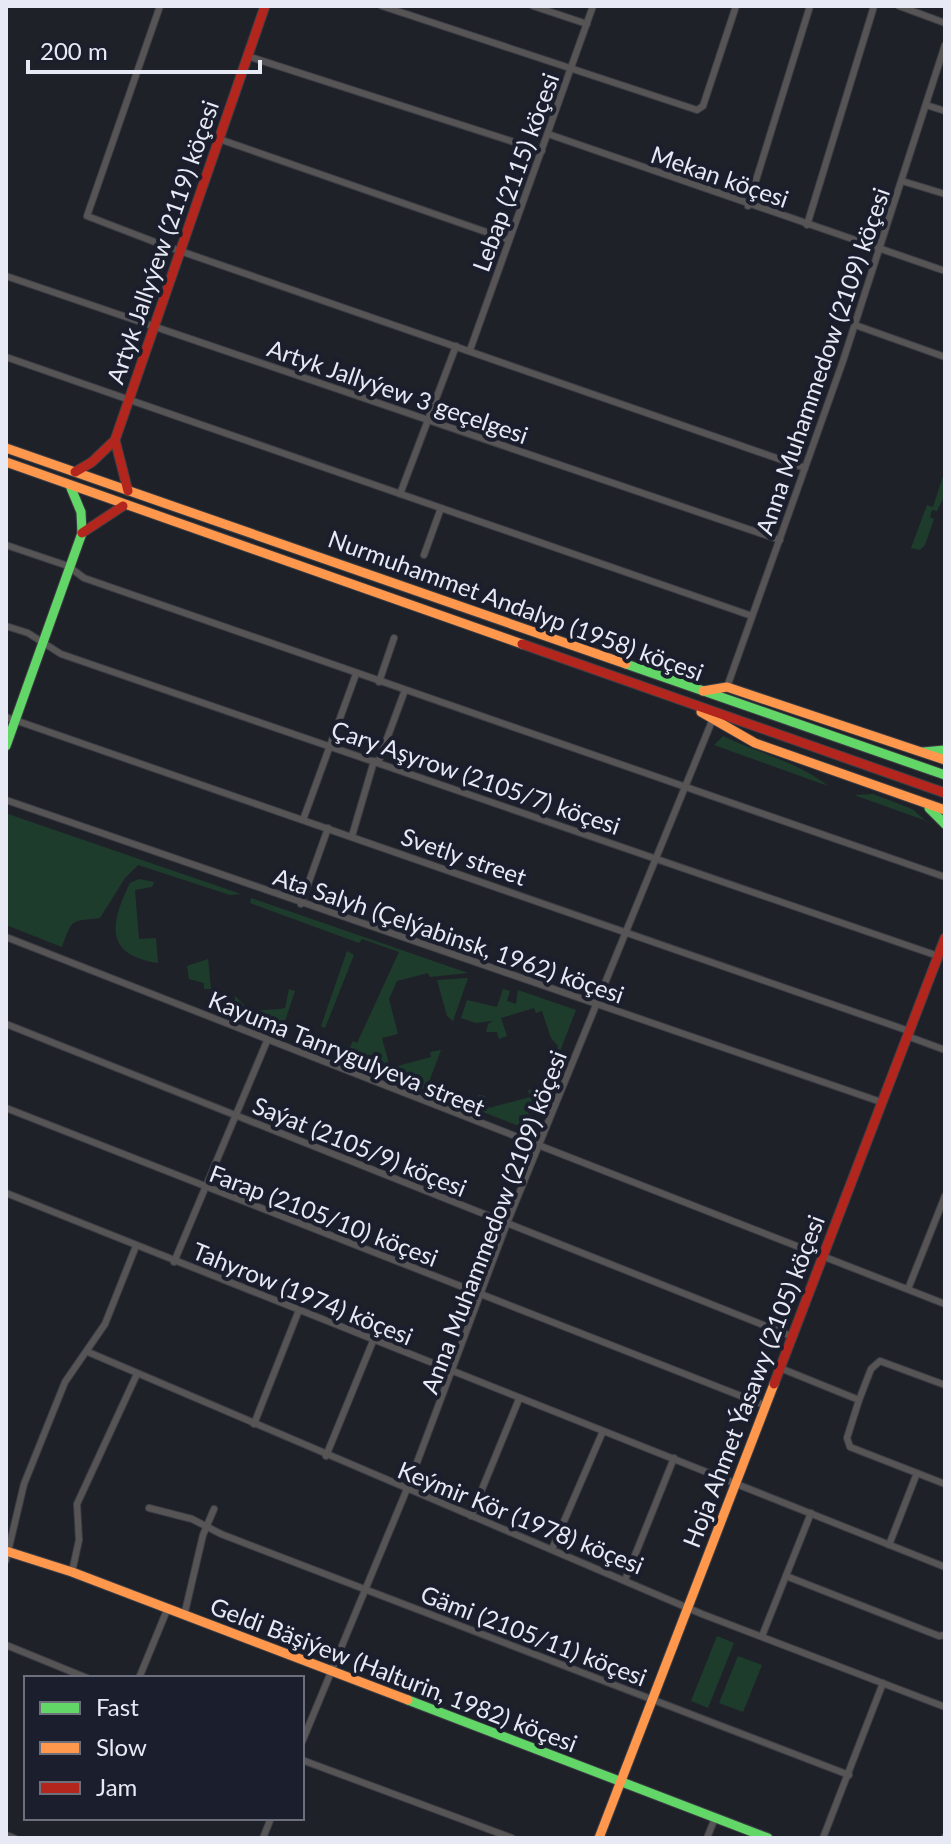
<svg xmlns="http://www.w3.org/2000/svg" width="951" height="1844" font-family="Lato,sans-serif">
<style>
.green{fill:#1e3c2c}
.lines{fill:none;stroke-linecap:round;stroke-linejoin:round}
.street-casing{stroke:#3c3e45;stroke-width:8}
.fast-casing{stroke:#3c3e45;stroke-width:11}
.slow-casing{stroke:#3c3e45;stroke-width:11}
.jam-casing{stroke:#3c3e45;stroke-width:11}
.street{stroke:#575456;stroke-width:6}
.fast{stroke:#63d668;stroke-width:9}
.slow{stroke:#ff974d;stroke-width:9}
.jam{stroke:#b3261e;stroke-width:9}
.labels{text-anchor:middle;dominant-baseline:central;stroke-width:8;stroke-linejoin:round;paint-order:stroke}
.street-label{font-size:24px;fill:#e7e9f4;stroke:#1b1e2d}
</style>
<rect width="100%" height="100%" fill="#1f2129"/>
<g class="green">
<path d="M945,470V494L937,511L932,510L930,517L934,519L925,545L920,550L911,548L927,505L933,507Z"/>
<path d="M723,736C756,752 802,764 828,786L714,745Z"/>
<path d="M873,794L912,809L934,828L924,820L854,795Z"/>
<path d="M8,814L241,894L230,895L138,865L125,878L100,918C72,922 73,916 62,947L6,925Z"/>
<path d="M139,879L154,882L152,887L135,890L139,939L156,938L158,963C103,955 111,922 130,883Z"/>
<path d="M251,898L468,973L430,977L428,973L397,981L389,999L398,1034L382,1038L390,1068L431,1057L430,1052L441,1050L426,1090L326,1051L338,1042L348,1051L353,1041L357,1043L399,952L362,939L359,943L250,903Z"/>
<path d="M347,951L354,955L325,1028L321,1026Z"/>
<path d="M208,959L211,989H204V983L189,979L187,966Z"/>
<path d="M468,978L453,1021L447,1016L437,980Z"/>
<path d="M289,989L295,991L283,1027L234,1015L235,996L250,1011L280,1009L285,1008Z"/>
<path d="M503,989L510,991L507,1001L516,1004L518,990L576,1010L555,1064L558,1046L551,1038L542,1011L536,1013L534,1008L501,1018L507,1036L499,1039L497,1032H486L488,1024L493,1021L476,1023L461,1018L467,1000L497,1007Z"/>
<path d="M535,1089L528,1113L534,1117L529,1130L473,1108L479,1095L485,1096L489,1108L530,1097L528,1090Z"/>
<path d="M717,1636L734,1643L708,1708L691,1701Z"/>
<path d="M738,1656L762,1665L743,1712L719,1703Z"/>
</g>
<g class="lines">
<g class="street-casing">
<g id="street">
<path d="M160,6L87,216L160,244L805,468"/>
<path d="M382,6L697,110L703,106L736,6"/>
<path d="M533,6L587,24"/>
<path d="M899,6L945,23"/>
<path d="M247,56L542,151"/>
<path d="M926,105L945,111"/>
<path d="M548,134L945,271"/>
<path d="M219,139L509,240"/>
<path d="M902,181L945,194"/>
<path d="M748,206L810,6"/>
<path d="M807,225L874,6"/>
<path d="M6,276L780,540"/>
<path d="M855,325L945,357"/>
<path d="M470,350L593,6"/>
<path d="M6,357L752,616"/>
<path d="M400,494L456,346"/>
<path d="M6,545L68,566L84,578L945,877"/>
<path d="M424,555L441,508"/>
<path d="M6,626L28,633L61,654L938,956"/>
<path d="M379,682L394,638"/>
<path d="M727,687L843,361L945,45"/>
<path d="M6,717L909,1031"/>
<path d="M378,763L405,690"/>
<path d="M6,800L881,1102"/>
<path d="M303,820L356,674"/>
<path d="M352,836L374,761"/>
<path d="M301,904L328,828"/>
<path d="M6,937L945,1304"/>
<path d="M6,1024L791,1336"/>
<path d="M907,1036L945,1050"/>
<path d="M6,1108L764,1405"/>
<path d="M6,1193L945,1567"/>
<path d="M174,1262L267,1041"/>
<path d="M908,1289L945,1196"/>
<path d="M88,1352L702,1614L945,1707"/>
<path d="M780,1368L859,1400L847,1438L850,1447L945,1484"/>
<path d="M859,1400L871,1369L880,1361L945,1385"/>
<path d="M254,1424L299,1310"/>
<path d="M326,1456L373,1341"/>
<path d="M149,1508L192,1519L221,1534L849,1775"/>
<path d="M471,1516L519,1399"/>
<path d="M889,1545L917,1473"/>
<path d="M552,1549L603,1431"/>
<path d="M6,1560L24,1484L65,1382L105,1324L136,1246"/>
<path d="M72,1572L79,1540L77,1504L137,1374"/>
<path d="M786,1576L939,1636L945,1635"/>
<path d="M625,1580L674,1458"/>
<path d="M184,1616L203,1535L214,1509"/>
<path d="M762,1636L811,1513"/>
<path d="M6,1645L87,1678"/>
<path d="M139,1678L167,1610"/>
<path d="M302,1742L407,1489L507,1223L712,721"/>
<path d="M302,1760L512,1838"/>
<path d="M6,1835L14,1838"/>
<path d="M263,1838L271,1818"/>
<path d="M707,1838L715,1818"/>
<path d="M823,1838L883,1683"/>
<path d="M945,1838V1837"/>
</g>
</g>
<g class="fast-casing">
<g id="fast">
<path d="M626,664L945,775"/>
<path d="M6,746L82,533L81,512L71,488"/>
<path d="M923,752L945,750"/>
<path d="M929,808L945,824"/>
<path d="M408,1700L768,1838"/>
</g>
</g>
<g class="slow-casing">
<g id="slow">
<path d="M6,448L626,664"/>
<path d="M6,462L522,644"/>
<path d="M703,691L727,687L945,760"/>
<path d="M701,712L755,743L945,810"/>
<path d="M6,1551L72,1572L408,1700"/>
<path d="M599,1838L774,1384"/>
</g>
</g>
<g class="jam-casing">
<g id="jam">
<path d="M75,472L92,462L115,440"/>
<path d="M128,491L115,440L265,6"/>
<path d="M82,533L123,506"/>
<path d="M522,644L945,793"/>
<path d="M774,1384L945,938"/>
</g>
</g>
<use href="#street" class="street"/>
<use href="#fast" class="fast"/>
<use href="#slow" class="slow"/>
<use href="#jam" class="jam"/>
</g>
<g class="labels">
<g class="street-label">
<text transform="translate(515 172) rotate(-70)">Lebap (2115) köçesi</text>
<text transform="translate(720 176) rotate(19)">Mekan köçesi</text>
<text transform="translate(162 242) rotate(-71)">Artyk Jallyýew (2119) köçesi</text>
<text transform="translate(822 361) rotate(-71)">Anna Muhammedow (2109) köçesi</text>
<text transform="translate(398 391) rotate(19)">Artyk Jallyýew 3 geçelgesi</text>
<text transform="translate(516 605) rotate(20)">Nurmuhammet Andalyp (1958) köçesi</text>
<text transform="translate(476 777) rotate(19)">Çary Aşyrow (2105/7) köçesi</text>
<text transform="translate(464 856) rotate(19)">Svetly street</text>
<text transform="translate(449 935) rotate(19)">Ata Salyh (Çelýabinsk, 1962) köçesi</text>
<text transform="translate(347 1053) rotate(22)">Kayuma Tanrygulyeva street</text>
<text transform="translate(360 1146) rotate(22)">Saýat (2105/9) köçesi</text>
<text transform="translate(324 1215) rotate(21)">Farap (2105/10) köçesi</text>
<text transform="translate(493 1222) rotate(-69)">Anna Muhammedow (2109) köçesi</text>
<text transform="translate(303 1293) rotate(22)">Tahyrow (1974) köçesi</text>
<text transform="translate(753 1381) rotate(-69)">Hoja Ahmet Ýasawy (2105) köçesi</text>
<text transform="translate(521 1517) rotate(22)">Keýmir Kör (1978) köçesi</text>
<text transform="translate(534 1635) rotate(21)">Gämi (2105/11) köçesi</text>
<text transform="translate(394 1674) rotate(21)">Geldi Bäşiýew (Halturin, 1982) köçesi</text>
</g>
</g>
<rect width="951" height="1844" fill="none" stroke="#e7e9f4" stroke-width="16"/>
<rect x="24" y="1676" width="280" height="144" fill="#1b1e2d" stroke="#6d6f7d" stroke-width="2"/>
<rect x="40" y="1702" width="40" height="12" fill="#63d668" stroke="#6d6f7d" stroke-width="2"/>
<text x="96" y="1716" font-size="24" fill="#e7e9f4">Fast</text>
<rect x="40" y="1742" width="40" height="12" fill="#ff974d" stroke="#6d6f7d" stroke-width="2"/>
<text x="96" y="1756" font-size="24" fill="#e7e9f4">Slow</text>
<rect x="40" y="1782" width="40" height="12" fill="#b3261e" stroke="#6d6f7d" stroke-width="2"/>
<text x="96" y="1796" font-size="24" fill="#e7e9f4">Jam</text>
<path d="M28 60v12h232v-12" fill="none" stroke="#e7e9f4" stroke-width="4"/>
<text x="40" y="60" font-size="24" fill="#e7e9f4" stroke="#1b1e2d" stroke-width="6" paint-order="stroke">200 m</text>
</svg>
